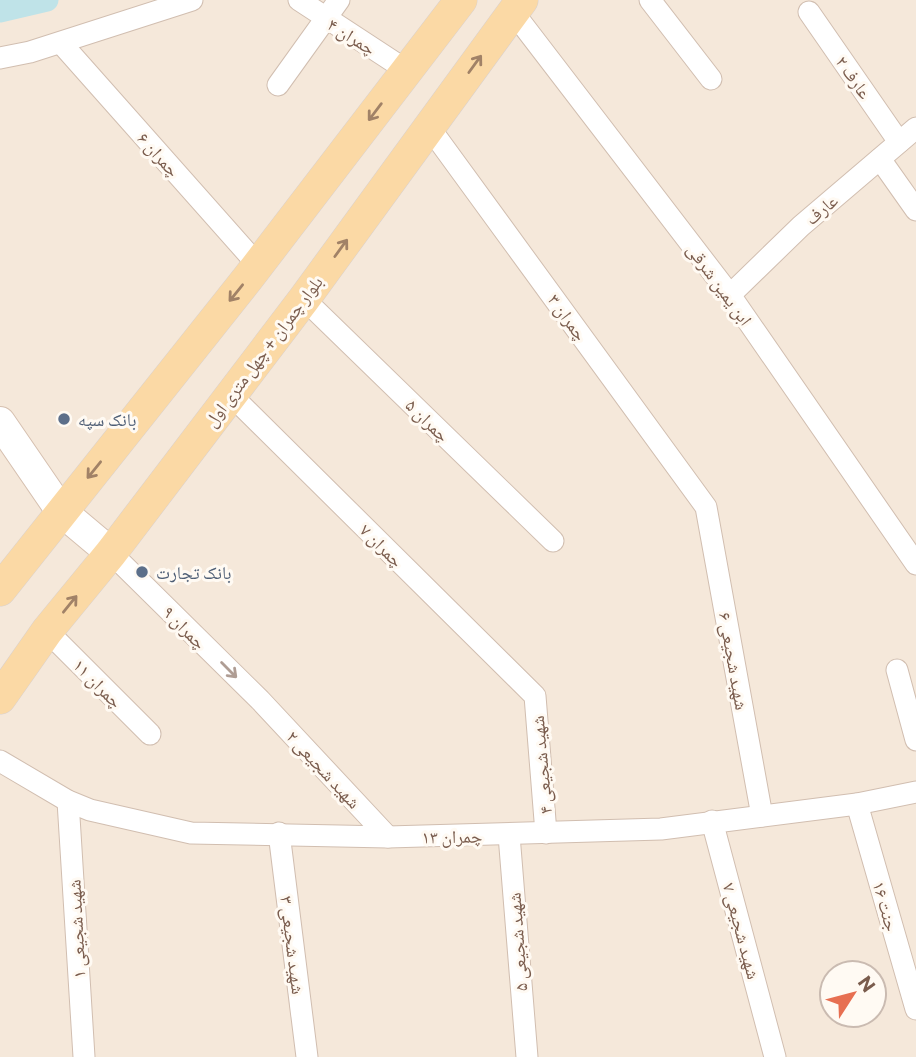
<svg xmlns="http://www.w3.org/2000/svg" width="916" height="1057" font-family="Commissioner,'Noto Naskh Arabic',sans-serif">
<style>
.residential{fill:#f5e8da;fill-rule:evenodd}
.lines{fill:none;stroke-linecap:round;stroke-linejoin:round}
.canal{stroke:#bfe3e8;stroke-width:23}
.street-casing{stroke:#d1beb0;stroke-width:23}
.secondary-casing{stroke:#d6c0b0;stroke-width:32}
.primary-casing{stroke:#dad1cd;stroke-width:33}
.street{stroke:#fff;stroke-width:21}
.secondary{stroke:#fff;stroke-width:30}
.primary{stroke:#fbd9a5;stroke-width:32}
.oneway{stroke:#a18267}
.oneway2{stroke:#af9d94}
.service-dot{fill:#5c6f8a;stroke:#fffaf3;stroke-width:2.5}
.labels{text-anchor:middle;dominant-baseline:central;stroke-width:6;stroke-linejoin:round;paint-order:stroke}
.street-label{font-size:18px;fill:#7a5c4d;stroke:#fffaf3}
.service-label{font-size:18px;fill:#4e5e75;stroke:#fffaf3;text-anchor:start}
</style>
<rect width="100%" height="100%" fill="#fdf6ec"/>
<path class="residential" d="M0,0H916V1057H0ZM832,973H874V1015H832Z"/>
<g class="lines">
<path class="canal" d="M0,11L47,0"/>
<g class="street-casing">
<g id="street">
<path d="M299,0L406,70"/>
<path d="M650,0L711,79"/>
<path d="M513,12L730,295L916,564"/>
<path d="M809,12L899,142"/>
<path d="M61,43L258,265"/>
<path d="M0,58L30,52L192,0"/>
<path d="M278,85L339,0"/>
<path d="M429,127L706,507L762,816"/>
<path d="M880,159L916,210"/>
<path d="M730,295L801,226L916,128"/>
<path d="M304,299L553,541"/>
<path d="M230,394L535,696L546,833"/>
<path d="M111,553L260,700L388,837"/>
<path d="M47,631L150,734"/>
<path d="M897,670L916,740"/>
<path d="M0,761L68,801L90,810L191,833L388,837L661,829L857,804L916,792"/>
<path d="M68,801L84,1057"/>
<path d="M857,804L916,1009"/>
<path d="M712,821L775,1057"/>
<path d="M279,833L307,1057"/>
<path d="M509,835L527,1057"/>
</g>
</g>
<g class="secondary-casing">
<path id="secondary" d="M0,422L61,511L111,553"/>
</g>
<g class="primary-casing">
<g id="primary">
<path d="M0,590L248,278L461,0"/>
<path d="M0,698L47,631L111,553L304,299L522,0"/>
</g>
</g>
<use href="#street" class="street"/>
<use href="#secondary" class="secondary"/>
<use href="#primary" class="primary"/>
</g>
<defs><path id="oneway-shaft" d="M-6 0H5M1.5-3L5.5 0L1.5 3" fill="none" stroke-width="1.6" stroke-linecap="round" stroke-linejoin="round" transform="scale(1.75)"/></defs>
<g class="oneway">
<use href="#oneway-shaft" transform="translate(475 64) rotate(-54)"/>
<use href="#oneway-shaft" transform="translate(375 112) rotate(127)"/>
<use href="#oneway-shaft" transform="translate(341 248) rotate(-54)"/>
<use href="#oneway-shaft" transform="translate(236 293) rotate(129)"/>
<use href="#oneway-shaft" transform="translate(94 470) rotate(129)"/>
<use href="#oneway-shaft" transform="translate(70 604) rotate(-51)"/>
</g>
<use class="oneway2" href="#oneway-shaft" transform="translate(229 670) rotate(45)"/>
<g class="service-dot">
<circle cx="64" cy="419" r="7"/>
<circle cx="142" cy="572" r="7"/>
</g>
<g class="labels">
<g class="street-label">
<text transform="translate(352 36) rotate(32)">چمران ۴</text>
<text transform="translate(854 77) rotate(55)">عارف ۲</text>
<text transform="translate(159 154) rotate(48)">چمران ۶</text>
<text transform="translate(821 209) rotate(-40)">عارف</text>
<text transform="translate(720 284) rotate(54)">ابن یمین شرقی</text>
<text transform="translate(568 317) rotate(54)">چمران ۳</text>
<text transform="translate(263 351) rotate(-53)">بلوار چمران + چهل متری اول</text>
<text transform="translate(428 420) rotate(44)">چمران ۵</text>
<text transform="translate(382 545) rotate(45)">چمران ۷</text>
<text transform="translate(185 627) rotate(45)">چمران ۹</text>
<text transform="translate(734 661) rotate(80)">شهید شجیعی ۶</text>
<text transform="translate(98 683) rotate(45)">چمران ۱۱</text>
<text transform="translate(541 765) rotate(-95)">شهید شجیعی ۴</text>
<text transform="translate(324 769) rotate(47)">شهید شجیعی ۲</text>
<text transform="translate(452 836) rotate(-1)">چمران ۱۳</text>
<text transform="translate(886 906) rotate(74)">جنت ۱۶</text>
<text transform="translate(76 929) rotate(-93)">شهید شجیعی ۱</text>
<text transform="translate(742 931) rotate(75)">شهید شجیعی ۷</text>
<text transform="translate(517 942) rotate(-94)">شهید شجیعی ۵</text>
<text transform="translate(293 945) rotate(83)">شهید شجیعی ۳</text>
</g>
<g class="service-label">
<text x="78" y="419">بانک سپه</text>
<text x="156" y="572">بانک تجارت</text>
</g>
</g>
<g transform="translate(853 994) rotate(54)"><circle r="33" fill="#fffaf3" stroke="#cabbb1" stroke-width="2"/>
<path d="M0-5L12 26L0 18L-12 26Z" fill="#e76f51"/>
<text y="-10" font-size="19" font-weight="bold" text-anchor="middle" fill="#7a5c4d">N</text>
</g>
</svg>
